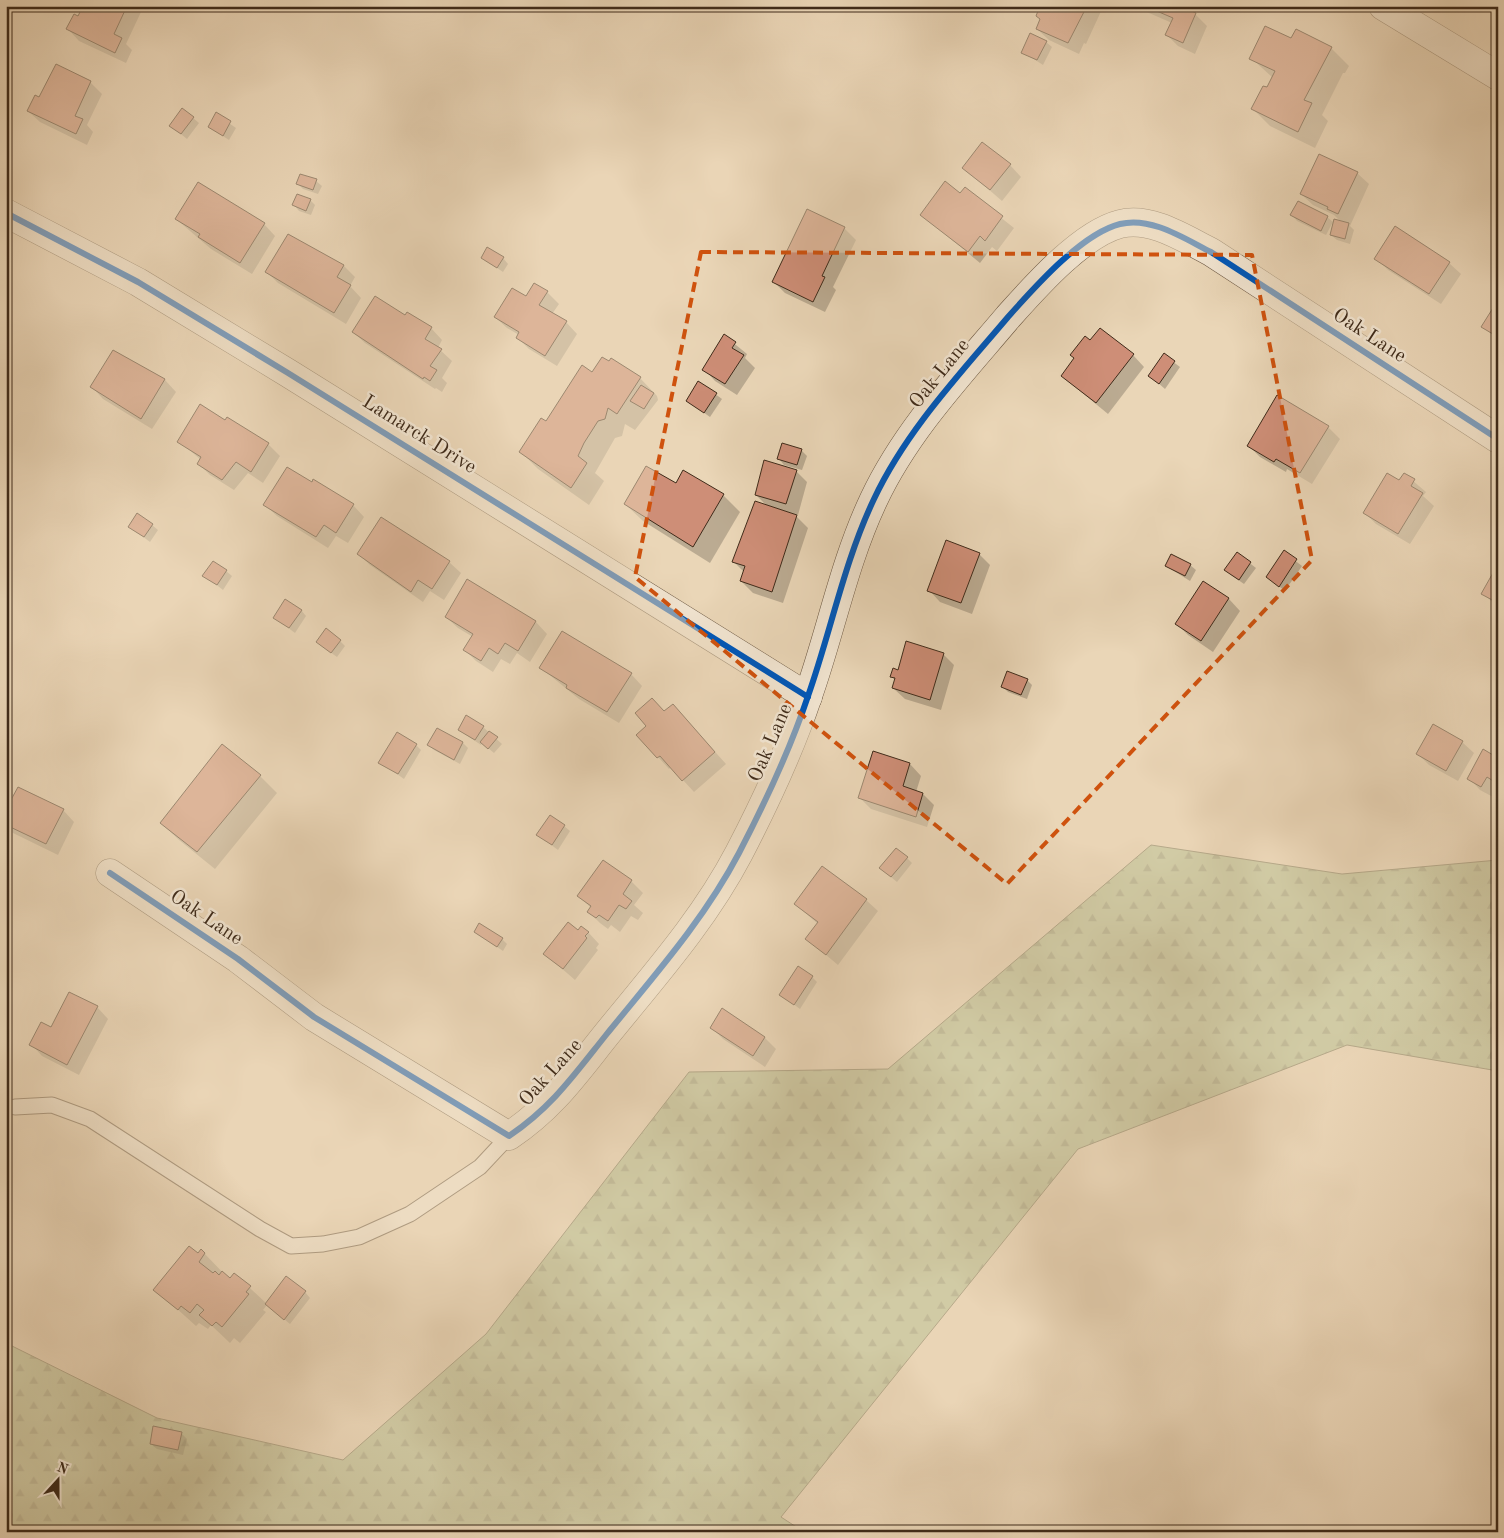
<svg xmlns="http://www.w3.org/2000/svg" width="1504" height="1538" font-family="'Old Standard TT',serif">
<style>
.forest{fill:url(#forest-firs);stroke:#7a7455}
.shadow{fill:#0003}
.building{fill:#ce8e77;stroke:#3f2b1a}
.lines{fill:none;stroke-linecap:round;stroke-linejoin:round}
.lane-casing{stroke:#6a5641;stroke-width:17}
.street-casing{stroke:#6a5641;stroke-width:29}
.lane{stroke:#f1e4d0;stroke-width:15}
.street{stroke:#f1e4d0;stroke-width:28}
.cycleway-casing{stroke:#f1e4d0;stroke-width:9}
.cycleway{stroke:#0057b8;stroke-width:6}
.marked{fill:none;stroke:#cf520e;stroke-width:4;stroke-dasharray:10 6;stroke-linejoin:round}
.labels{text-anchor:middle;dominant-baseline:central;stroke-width:5;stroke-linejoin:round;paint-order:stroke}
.street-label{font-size:20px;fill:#3f2b1a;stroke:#f1e4d0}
</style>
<defs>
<pattern id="forest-firs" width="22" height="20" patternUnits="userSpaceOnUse" patternTransform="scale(1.25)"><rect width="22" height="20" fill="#b4be90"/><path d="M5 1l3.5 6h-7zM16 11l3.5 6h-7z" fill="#949b75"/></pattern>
</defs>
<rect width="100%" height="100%" fill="#ead6b7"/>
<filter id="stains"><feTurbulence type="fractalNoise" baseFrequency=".004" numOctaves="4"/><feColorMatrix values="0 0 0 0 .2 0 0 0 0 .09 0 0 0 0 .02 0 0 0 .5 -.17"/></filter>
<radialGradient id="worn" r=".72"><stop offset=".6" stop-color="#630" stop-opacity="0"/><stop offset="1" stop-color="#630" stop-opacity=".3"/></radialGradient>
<path class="forest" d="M1151,845L1342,874L1498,860V1071L1347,1045L1078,1149L781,1517L804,1532H6V1343L157,1418L343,1460L486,1334L689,1072L888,1069Z"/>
<g class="shadow">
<path d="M84,6H135L141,12L126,44L132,50L126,63L79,41L68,29L79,18Z"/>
<path d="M1041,6H1102L1103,7L1086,44L1084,43L1079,54L1049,40L1037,29L1041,20Z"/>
<path d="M1133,6H1185L1184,9L1195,14L1207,26L1195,54L1178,46L1167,35L1172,23Z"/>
<path d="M1297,30L1331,48L1349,66L1345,73H1343L1322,115L1328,121L1315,148L1270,126L1253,109L1273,78L1251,58L1292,40Z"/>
<path d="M1046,42L1052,47L1043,65L1023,52Z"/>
<path d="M90,82L102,94L87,125L93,132L87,145L40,122L28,111L40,99Z"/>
<path d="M216,114L236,128L229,140L209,127Z"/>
<path d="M193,118L199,123L187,139L171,126Z"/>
<path d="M1010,165L1021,177L1002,201L964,168Z"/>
<path d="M1357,173L1369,184L1350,226L1354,230L1350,244L1337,240L1331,235L1342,223L1334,215L1313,205L1301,194Z"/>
<path d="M316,181L322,186L318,194L303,189L298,184Z"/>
<path d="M965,189L1014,228L997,251L992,247L980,263L922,215L961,194Z"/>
<path d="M310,200L315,205L311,215L299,211L294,205Z"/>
<path d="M1292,215L1327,217L1333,222L1326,235L1297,221Z"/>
<path d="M176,219L264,224L275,236L252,274L211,249Z"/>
<path d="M844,228L856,240L833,287L836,290L825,312L785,293L774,282Z"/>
<path d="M482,258H503L508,264L503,272Z"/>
<path d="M1376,258L1449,263L1461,274L1441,304L1388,270Z"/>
<path d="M344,266L355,277L350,286L361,298L346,324L278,283L266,271Z"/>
<path d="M547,292L559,304L552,314L566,322L577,334L557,366L529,349L518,338L519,335L507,328L495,317L527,298Z"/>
<path d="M1498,303V340L1482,326Z"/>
<path d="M406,316L431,328L442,340L438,348L452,361L442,378L447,383L442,392L436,388L435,389L365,343L353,332Z"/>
<path d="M725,336L747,354L745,358L755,368L737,395L715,381L704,369Z"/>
<path d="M1090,342L1133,355L1144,367L1108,414L1062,376Z"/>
<path d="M114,351L165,380L176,392L152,429L103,399L92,387Z"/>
<path d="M1164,355L1180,367L1165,389L1150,376Z"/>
<path d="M592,373L640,378L657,396L658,400L635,430L625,424L622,436L615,438L595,473L604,481L589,505L538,469L521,452Z"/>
<path d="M699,382L722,399L710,417L687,401Z"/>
<path d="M6,383L11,388L6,397Z"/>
<path d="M227,419L268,444L280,456L263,483L248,473L234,490L210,475L199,464L201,460L179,441L225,422Z"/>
<path d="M1328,427L1340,439L1312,484L1287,469L1286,472L1260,457L1248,445Z"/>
<path d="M801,450L807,456L802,470L784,465L779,459Z"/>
<path d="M794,469L807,482L798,515L794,514L808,528L783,603L753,593L741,581L744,572L734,562L768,507L756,495Z"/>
<path d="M1405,474L1426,492L1423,496L1434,506L1410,544L1376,524L1364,512L1400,482Z"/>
<path d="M312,483L353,505L364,517L348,543L336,536L328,548L277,516L265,505Z"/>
<path d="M676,485L723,495L740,512L710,563L643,521L625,504Z"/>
<path d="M152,525L158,530L150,542L130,527Z"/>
<path d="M1284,552L1302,566L1285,591L1267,577Z"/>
<path d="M359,554L449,562L461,573L444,600L430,591L423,602L370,565Z"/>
<path d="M979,554L990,565L972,614L940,602L929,590Z"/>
<path d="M1238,554L1256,568L1244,584L1231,575Z"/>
<path d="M1190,565L1196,570L1190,581L1166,566Z"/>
<path d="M1498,567V607L1483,594Z"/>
<path d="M226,571L232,576L223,590L204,575Z"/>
<path d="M468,581L536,622L547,634L530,662L517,653L510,664L501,659L493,672L476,661L465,650L473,637L458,628L446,617Z"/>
<path d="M1203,582L1229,599L1240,611L1213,652L1188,635L1176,623Z"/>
<path d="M301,610L306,616L295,633L275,618Z"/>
<path d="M340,641L345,646L337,657L323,647Z"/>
<path d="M943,654L954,665L941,710L905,699L893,688L895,680L892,677Z"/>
<path d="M541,668L631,674L642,686L619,723L579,699Z"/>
<path d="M1027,680L1032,685L1027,699L1008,692L1002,686Z"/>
<path d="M673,705L726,764L694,792L671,767L669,769L658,757L665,713Z"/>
<path d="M483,727L502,744L494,753L482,743L481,745L459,730Z"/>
<path d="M437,729L463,743L468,748L460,764L434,750L429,745Z"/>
<path d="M1462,742L1474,753L1458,781L1429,765L1417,753Z"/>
<path d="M416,745L421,750L404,779L380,762Z"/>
<path d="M1498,759V789L1493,797L1480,790L1469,778Z"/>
<path d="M910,764L921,776L916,792L923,794L934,805L927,827L871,809L860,798Z"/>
<path d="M260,776L277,793L215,869L179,840L161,823Z"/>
<path d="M63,810L74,822L58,855L13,833L6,826V812Z"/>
<path d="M564,826L570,831L558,850L538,835Z"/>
<path d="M907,858L912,863L897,882L886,873Z"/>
<path d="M604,862L631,881L643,893L634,905L643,913L638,920L631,916L620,932L611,925L608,929L600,923L589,912L591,908L579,896Z"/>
<path d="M866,900L878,911L838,965L807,939L818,924L795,904Z"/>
<path d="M475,932L502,939L507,944L503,951Z"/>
<path d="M578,932H588L599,944L596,948L598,950L575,980L545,954Z"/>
<path d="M812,977L817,982L800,1009L781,995Z"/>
<path d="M97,1007L108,1019L79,1075L42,1056L31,1044L51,1028Z"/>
<path d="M722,1010L765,1038L776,1049L765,1067L723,1039L711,1027Z"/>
<path d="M204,1253L230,1280L235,1274L267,1304L305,1292L310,1298L290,1324L267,1305L263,1310L266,1312L240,1343L234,1338L230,1343L211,1325L208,1329L199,1323L196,1326L155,1289L198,1255Z"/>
<path d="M181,1433L187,1439L183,1455L157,1449L151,1444Z"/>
<path d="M6,1507L13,1514L10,1532H6Z"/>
</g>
<g class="building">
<path d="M83,6H127L114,34L122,38L115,53L66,29L74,14L78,16Z"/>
<path d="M1040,6H1087L1068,43L1036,29L1040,19L1036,16Z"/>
<path d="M1145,6H1181L1196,13L1183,43L1165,35L1173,18Z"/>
<path d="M1265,26L1291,38L1296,29L1332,47L1304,100L1312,103L1298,132L1251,109L1263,86L1267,87L1275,71L1249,59Z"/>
<path d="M1030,33L1047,41L1037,60L1021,53Z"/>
<path d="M56,64L91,81L75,116L83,119L76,134L27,111L35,95L39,97Z"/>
<path d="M182,108L194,117L181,134L169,126Z"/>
<path d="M216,112L231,121L223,136L208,127Z"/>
<path d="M982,142L1011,164L990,190L962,168Z"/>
<path d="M1319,154L1358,172L1338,214L1327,209L1328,207L1300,194Z"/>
<path d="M300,174L317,179L313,190L296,184Z"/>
<path d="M945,181L960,193L965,187L1003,216L985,241L980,236L968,252L920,215Z"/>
<path d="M198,182L265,223L240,263L198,237L200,234L175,219Z"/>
<path d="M297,194L311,199L306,211L292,205Z"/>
<path d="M1298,201L1328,216L1321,231L1290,215Z"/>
<path d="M807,209L845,227L822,276L825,277L813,302L772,282Z"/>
<path d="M1334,219L1349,223L1345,239L1330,235Z"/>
<path d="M1395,226L1450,262L1429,294L1374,259Z"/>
<path d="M288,234L344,265L337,277L351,285L334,313L265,272Z"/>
<path d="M487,247L504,257L497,268L481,258Z"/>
<path d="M534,283L548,291L539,305L567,321L545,356L516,338L519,332L494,317L512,288L526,296Z"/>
<path d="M375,296L405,315L407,312L432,327L425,339L442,349L430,366L437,370L430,381L424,377L423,379L352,332Z"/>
<path d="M1498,300V337L1481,327Z"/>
<path d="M1100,328L1134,354L1096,403L1061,376L1074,358L1070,355L1085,336L1090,340Z"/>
<path d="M724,334L736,342L732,348L744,355L725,384L702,370Z"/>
<path d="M113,350L165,379L141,419L90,387Z"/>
<path d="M1164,353L1175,361L1159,384L1148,376Z"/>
<path d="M602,357L609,361L611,358L641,377L617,414L608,408L605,419L598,421L584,443L578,456L587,463L571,488L519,452L541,418L546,421L582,365L592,372Z"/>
<path d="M698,381L717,393L704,413L686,401Z"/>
<path d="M641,385L654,393L644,409L630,401Z"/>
<path d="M1277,395L1329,426L1300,473L1276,459L1274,462L1247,446Z"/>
<path d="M200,404L225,420L227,417L269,443L251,472L236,462L222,480L197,464L201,457L177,442Z"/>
<path d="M782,443L802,449L797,465L777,459Z"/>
<path d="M764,460L797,470L786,504L755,495Z"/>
<path d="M646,466L676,483L683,470L724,494L693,547L624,504Z"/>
<path d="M287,467L312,482L313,479L354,504L336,533L324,525L316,537L263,505Z"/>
<path d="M1387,473L1399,480L1404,473L1415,479L1411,486L1423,493L1398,534L1363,513Z"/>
<path d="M755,501L797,515L772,592L740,581L745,566L732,562Z"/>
<path d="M137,513L153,524L144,537L128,527Z"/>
<path d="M381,517L450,561L432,589L418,580L411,592L357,554Z"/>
<path d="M946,540L980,553L961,603L927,591Z"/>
<path d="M1284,550L1297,559L1279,587L1266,577Z"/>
<path d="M1237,552L1251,562L1239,580L1224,570Z"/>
<path d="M1171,554L1191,564L1185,576L1165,566Z"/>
<path d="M213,561L227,570L217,585L202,576Z"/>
<path d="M1498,564V603L1481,594Z"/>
<path d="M467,579L536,621L518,651L505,643L498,654L489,648L481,661L463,650L473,634L445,617Z"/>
<path d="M1203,581L1229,598L1201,641L1175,624Z"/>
<path d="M285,599L302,610L289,628L273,618Z"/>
<path d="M326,628L341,640L331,653L316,642Z"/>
<path d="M562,631L632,673L607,712L566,688L567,685L539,668Z"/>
<path d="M906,641L944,653L930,700L892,688L895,678L890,677L893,668L898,670Z"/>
<path d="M1007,671L1028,679L1021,695L1001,687Z"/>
<path d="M652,698L664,711L673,704L715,752L682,781L660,756L657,758L636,735L646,726L635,713Z"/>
<path d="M466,715L484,726L475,740L458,730Z"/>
<path d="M1433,724L1463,741L1446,771L1416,754Z"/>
<path d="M437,728L463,742L454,760L427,745Z"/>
<path d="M489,731L498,737L488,749L480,742Z"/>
<path d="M397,732L417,744L398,774L378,763Z"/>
<path d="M222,744L261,775L197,852L160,823Z"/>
<path d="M1483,749L1498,758V784L1487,777L1481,787L1467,779Z"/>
<path d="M873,751L910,763L903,786L923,793L916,817L858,798Z"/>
<path d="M18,787L64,809L46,844L6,825V809Z"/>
<path d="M550,815L565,825L552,845L536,835Z"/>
<path d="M896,848L908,857L891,877L879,868Z"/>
<path d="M603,860L632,880L623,894L632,901L626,909L619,905L608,921L599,915L596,918L587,912L591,906L577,896Z"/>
<path d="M822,866L867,899L826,955L805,939L818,922L794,904Z"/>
<path d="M568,922L578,930L581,926L589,932L585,936L587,938L563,969L543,954Z"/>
<path d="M479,923L503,938L497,947L474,932Z"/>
<path d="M798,966L813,976L794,1005L779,995Z"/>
<path d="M69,992L98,1006L67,1065L29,1045L41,1022L51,1027Z"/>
<path d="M722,1008L765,1037L753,1056L710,1028Z"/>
<path d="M189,1246L198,1253L201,1249L205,1253L199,1262L213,1273L215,1271L219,1275L222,1271L230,1278L234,1273L251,1286L246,1292L249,1294L222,1327L216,1322L212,1326L199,1315L204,1310L197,1304L190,1313L181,1306L178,1310L153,1290Z"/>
<path d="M286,1276L306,1291L284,1320L265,1304Z"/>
<path d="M153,1426L182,1432L178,1450L150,1444Z"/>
</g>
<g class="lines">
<g class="lane-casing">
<path id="lane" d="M15,1107L52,1105L90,1119L260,1229L291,1246L323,1244L359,1237L410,1214L480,1167L509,1136"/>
</g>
<g class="street-casing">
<g id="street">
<path d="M1383,6L1498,76"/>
<path d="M6,213L138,282L288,373L808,697"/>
<path d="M110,873L238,959L314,1017L509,1136C552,1107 574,1075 606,1035C653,977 704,920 739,853C765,803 790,750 808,696C831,631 844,562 874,499C906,431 959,375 1008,317C1034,288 1081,234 1120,224C1151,216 1185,239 1211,252L1498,439"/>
</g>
</g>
<use href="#lane" class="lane"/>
<use href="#street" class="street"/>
<g class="cycleway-casing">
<g id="cycleway">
<path d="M6,213L138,282L288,373L808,697"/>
<path d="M110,873L238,959L314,1017L509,1136C552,1107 574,1075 606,1035C653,977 704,920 739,853C765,803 790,750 808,696C831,631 844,562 874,499C906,431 959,375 1008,317C1034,288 1081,234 1120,224C1151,216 1185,239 1211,252L1498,439"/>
</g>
</g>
<use href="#cycleway" class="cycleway"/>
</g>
<path d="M0 0H1504V1538H0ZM701,252L1252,255L1312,560L1007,884L635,577Z" fill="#ead6b7" fill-opacity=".55" fill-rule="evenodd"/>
<path class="marked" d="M701,252L1252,255L1312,560L1007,884L635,577Z"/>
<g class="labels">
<g class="street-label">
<text transform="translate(1369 336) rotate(33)">Oak Lane</text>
<text transform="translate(940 374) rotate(-51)">Oak Lane</text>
<text transform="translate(419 435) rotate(32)">Lamarck Drive</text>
<text transform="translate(771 743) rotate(-67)">Oak Lane</text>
<text transform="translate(206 918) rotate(34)">Oak Lane</text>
<text transform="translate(551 1073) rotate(-48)">Oak Lane</text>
</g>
</g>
<rect width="1504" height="1538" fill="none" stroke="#ead6b7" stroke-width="25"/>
<rect x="8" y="8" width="1489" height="1523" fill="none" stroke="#3f2b1a" stroke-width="2.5"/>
<rect x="12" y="12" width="1479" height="1513" fill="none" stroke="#3f2b1a"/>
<g transform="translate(58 1480) rotate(21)" stroke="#f1e4d0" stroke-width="4" paint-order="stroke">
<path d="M0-4L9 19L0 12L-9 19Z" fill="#3f2b1a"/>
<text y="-8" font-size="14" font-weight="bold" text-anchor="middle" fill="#3f2b1a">N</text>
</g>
<rect width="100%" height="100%" filter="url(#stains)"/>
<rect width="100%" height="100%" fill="url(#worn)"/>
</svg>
